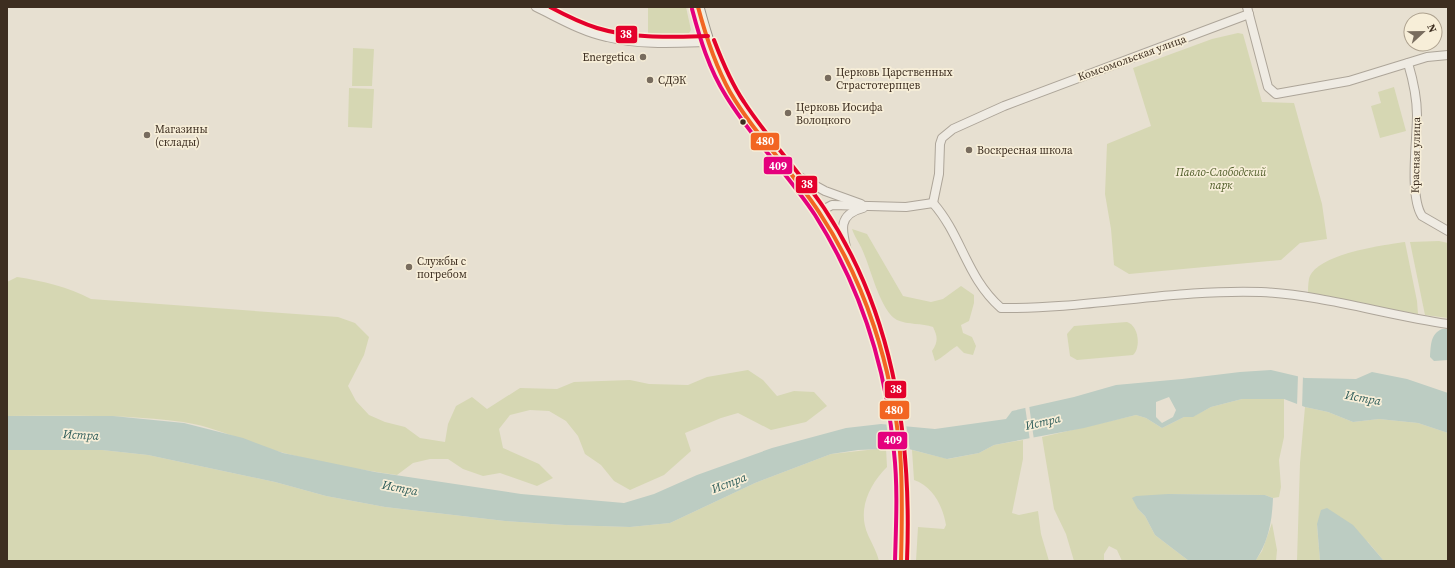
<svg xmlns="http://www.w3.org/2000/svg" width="1455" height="568" font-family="'Source Serif 4',serif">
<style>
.green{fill:#d6d7b3}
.water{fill:#bcccc2;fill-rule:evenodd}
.pier{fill:#e7e0d1}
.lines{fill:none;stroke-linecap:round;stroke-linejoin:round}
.minor-casing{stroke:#ada599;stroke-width:10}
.secondary-casing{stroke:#9c958a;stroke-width:13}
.minor{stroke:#efebe3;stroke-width:8}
.secondary{stroke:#efebe3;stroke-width:11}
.bus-1-casing{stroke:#f7eed8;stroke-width:7}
.bus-2-casing{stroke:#f7eed8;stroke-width:7}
.bus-3-casing{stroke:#f7eed8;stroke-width:7}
.bus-1{stroke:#f26522;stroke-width:4}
.bus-2{stroke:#e5007d;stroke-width:4}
.bus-3{stroke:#e4002b;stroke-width:4}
.poi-dot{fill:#786c5e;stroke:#f7eed8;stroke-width:1.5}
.bus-dot{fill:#3d2e20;stroke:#f7eed8;stroke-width:1.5}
.labels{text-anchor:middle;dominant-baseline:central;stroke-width:3.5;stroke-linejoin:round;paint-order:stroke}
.poi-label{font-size:11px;fill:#3d2e20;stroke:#f7eed8;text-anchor:start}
.street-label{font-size:11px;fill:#3d2e20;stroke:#f7eed8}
.park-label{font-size:11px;font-style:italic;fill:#4d5a26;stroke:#f7eed8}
.water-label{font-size:12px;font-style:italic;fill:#2f5d5a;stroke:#f7eed8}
.line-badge{stroke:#f7eed8;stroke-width:1.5}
.badge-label{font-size:11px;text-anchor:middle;font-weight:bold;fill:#fff}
</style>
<rect width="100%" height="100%" fill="#e7e0d1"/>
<g class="green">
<path d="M648,7H686L691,30L689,33L648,34Z"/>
<path d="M1238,33L1243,34L1262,102L1294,103L1322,204L1327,239L1300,243L1281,260L1129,274L1114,265L1111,229L1105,194L1107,144L1151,126L1133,68L1212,39Z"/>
<path d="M353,48L374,49L372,86H352Z"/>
<path d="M1394,87L1406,131L1380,138L1371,106L1381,103L1378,92Z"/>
<path d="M349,88L374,89L372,128L348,127Z"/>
<path d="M852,229L867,234L903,296L931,302L943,299L961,286L974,295V303L969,321L961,325L963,333L972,337L976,346L973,355L964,353L957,346C948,351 944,357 935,361L932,351C938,342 938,337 933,327C922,323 908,325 897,320C881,312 871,270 864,254C861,245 855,238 852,229Z"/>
<path d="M1439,241L1448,243V318L1425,315L1410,242Z"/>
<path d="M1405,242L1417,301L1418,314L1308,295C1308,290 1308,284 1309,279C1315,254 1384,245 1405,242Z"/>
<path d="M17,277C43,281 68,287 91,299L338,317L355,323L369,337L364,355L348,386L356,401L369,415L385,422L405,427L420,438L445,442L448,424L456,406L472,397L487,409L520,388L557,389L574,382L630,380L649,384L688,385L707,377L748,370L763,380L777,396L794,391L814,392L827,406L806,422L771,430L738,413L721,418L685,433L691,451L664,475L630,490L614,481L601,465L585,454L578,436L566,421L549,411L530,410L510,415L499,429L503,448L539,464L553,478L537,486L500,473L483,476L463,469L448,459H430L413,463L397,475C360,470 321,463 284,453C250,445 218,427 183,422C125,414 65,416 7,416V282Z"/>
<path d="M1127,322C1139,326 1141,348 1133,355L1077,360L1070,356L1067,334L1074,326Z"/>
<path d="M1242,399H1284V437L1279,460L1281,487L1279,497L1273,498L1265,495L1168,494L1138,509L1145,516L1155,535L1189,561H1122L1117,550L1109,546L1104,554V561H1074L1066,534L1054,509L1042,437L1136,415L1146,418L1162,428L1184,417L1194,416L1211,407Z"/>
<path d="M1305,407L1328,412L1353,422L1379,419L1418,423L1448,433V561H1384L1368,542L1317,524L1320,561H1297L1300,463Z"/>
<path d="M1023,440V459L1012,513L1019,515L1038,511L1041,534L1049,561H916L918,527L944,529L946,525C943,507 933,486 914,480L912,450L948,459L979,453L994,445Z"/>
<path d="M886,448L887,467C869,485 857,510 868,535C872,544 877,552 879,561H7V450H102L148,455L275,482L326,496L385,507L505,521L565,525L630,527L670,523L755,483L831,454Z"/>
<path d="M1272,523L1277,550L1276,561H1255L1262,551Z"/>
</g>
<g class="water">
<path d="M1442,329H1448V360L1434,361L1430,357C1431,346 1430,334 1442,329Z"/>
<path d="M1271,370L1305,378L1356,379L1372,372L1407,379L1448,393V433L1418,423L1379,419L1353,422L1328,412L1305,407L1284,399H1242L1211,407L1193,417H1184L1162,428L1146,418L1136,415L1084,428L994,445L979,453L947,459L905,448L858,450L831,454L755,483L670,523L630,527L565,525L505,521L385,507L326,496L275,482L148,455L102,450H7V416H113L184,423L243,438L283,453L375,472L521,494L624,503L654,494L697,475L772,448L846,428L881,424L935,429L1006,419L1012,411L1074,397L1116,385L1182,379L1240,372ZM1169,397L1176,410L1173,417L1162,423L1156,417V402Z"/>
<path d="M1168,494L1265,495L1273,498C1272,521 1269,540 1256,560L1189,561L1155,535L1145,516L1138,509L1132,498L1136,496Z"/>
<path d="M1327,508L1353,525L1384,561H1320L1317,524L1321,510Z"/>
</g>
<g class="pier">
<path d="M1298,374L1303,375L1302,409L1297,406Z"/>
<path d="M1029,405L1034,440L1030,441L1025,406Z"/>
<path d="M886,422L906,424L910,451L890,450Z"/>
</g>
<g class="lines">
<g class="minor-casing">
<g id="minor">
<path d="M536,7C559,18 582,32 607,37C640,45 674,43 708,42"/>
<path d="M1247,7L1268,87L1276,94L1349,81L1427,57L1448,55"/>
<path d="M1408,63C1413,80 1417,97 1417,115C1417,141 1409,196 1422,216L1448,231"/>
<path d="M794,174L825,191L861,204"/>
<path d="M933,203C962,236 966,277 1001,308C1088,309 1174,289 1261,292C1323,295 1386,315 1448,324"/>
<path d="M933,203L939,174L940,144L942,138L953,129L1004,106L1249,14"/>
<path d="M819,212L832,205L906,207L933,203"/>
<path d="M848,255C843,234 835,215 863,208"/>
</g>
</g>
<g class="secondary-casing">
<path id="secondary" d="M698,7C704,29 710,52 720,73C745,125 788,165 819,211C865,279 893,371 900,452C903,488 902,524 901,561"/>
</g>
<use href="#minor" class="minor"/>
<use href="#secondary" class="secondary"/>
<g class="bus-1-casing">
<path id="bus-1" d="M698,7C706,37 715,65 730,92C755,135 792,170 819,212C866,283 892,367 900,452C903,488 902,525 901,561"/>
</g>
<g class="bus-2-casing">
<path id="bus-2" d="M692,9C700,39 709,69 726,96C752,139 788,174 815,215C860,286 886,368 894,452C898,488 896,525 895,561"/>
</g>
<g class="bus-3-casing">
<g id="bus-3">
<path d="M550,7C565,15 581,23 597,28C633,39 671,37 708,36"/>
<path d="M714,40C722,61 731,83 744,102C768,139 799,171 824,208C894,313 912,438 907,561"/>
</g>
</g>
<use href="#bus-1" class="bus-1"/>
<use href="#bus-2" class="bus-2"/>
<use href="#bus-3" class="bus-3"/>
</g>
<g class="poi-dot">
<circle cx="643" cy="57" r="4"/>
<circle cx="828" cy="78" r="4"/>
<circle cx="650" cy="80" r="4"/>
<circle cx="788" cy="113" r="4"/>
<circle cx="147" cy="135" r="4"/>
<circle cx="969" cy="150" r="4"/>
<circle cx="409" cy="267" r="4"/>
</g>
<circle class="bus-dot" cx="743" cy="122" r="3.5"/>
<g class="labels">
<g class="poi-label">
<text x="635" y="57" text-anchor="end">Energetica</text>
<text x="836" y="72">Церковь Царственных<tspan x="836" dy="13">Страстотерпцев</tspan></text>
<text x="658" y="80">СДЭК</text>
<text x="796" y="107">Церковь Иосифа<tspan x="796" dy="13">Волоцкого</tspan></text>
<text x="155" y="129">Магазины<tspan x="155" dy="13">(склады)</tspan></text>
<text x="977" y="150">Воскресная школа</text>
<text x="417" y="261">Службы с<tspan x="417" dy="13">погребом</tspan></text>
</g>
<g class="street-label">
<text transform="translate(1132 58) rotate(-20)">Комсомольская улица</text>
<text transform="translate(1416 155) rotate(-89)">Красная улица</text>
</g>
<g class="park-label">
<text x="1221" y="172">Павло-Слободский<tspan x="1221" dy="13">парк</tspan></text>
</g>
<g class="water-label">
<text transform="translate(1363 398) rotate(10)">Истра</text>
<text transform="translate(1043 422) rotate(-13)">Истра</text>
<text transform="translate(81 435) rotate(3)">Истра</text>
<text transform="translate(729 483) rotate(-21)">Истра</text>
<text transform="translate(400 488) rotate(11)">Истра</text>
</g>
</g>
<g class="line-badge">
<rect x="615" y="25" width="23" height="19" rx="4" fill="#e4002b"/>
<rect x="750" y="132" width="30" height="19" rx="4" fill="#f26522"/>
<rect x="763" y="156" width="30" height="19" rx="4" fill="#e5007d"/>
<rect x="795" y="175" width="23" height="19" rx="4" fill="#e4002b"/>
<rect x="884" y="380" width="23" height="19" rx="4" fill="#e4002b"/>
<rect x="879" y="400" width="31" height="20" rx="4" fill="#f26522"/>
<rect x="877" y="431" width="31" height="19" rx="4" fill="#e5007d"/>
</g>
<g class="badge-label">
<text x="626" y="38">38</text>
<text x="765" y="145">480</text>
<text x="778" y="170">409</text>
<text x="807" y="188">38</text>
<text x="896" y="393">38</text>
<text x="894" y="414">480</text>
<text x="893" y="444">409</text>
</g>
<rect width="1455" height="568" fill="none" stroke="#3d2e20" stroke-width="16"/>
<g transform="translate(1423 32) rotate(68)"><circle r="19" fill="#f7eed8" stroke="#ada18e"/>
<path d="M0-3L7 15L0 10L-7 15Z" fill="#786c5e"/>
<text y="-6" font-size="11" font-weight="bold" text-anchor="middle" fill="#3d2e20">N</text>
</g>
</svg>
